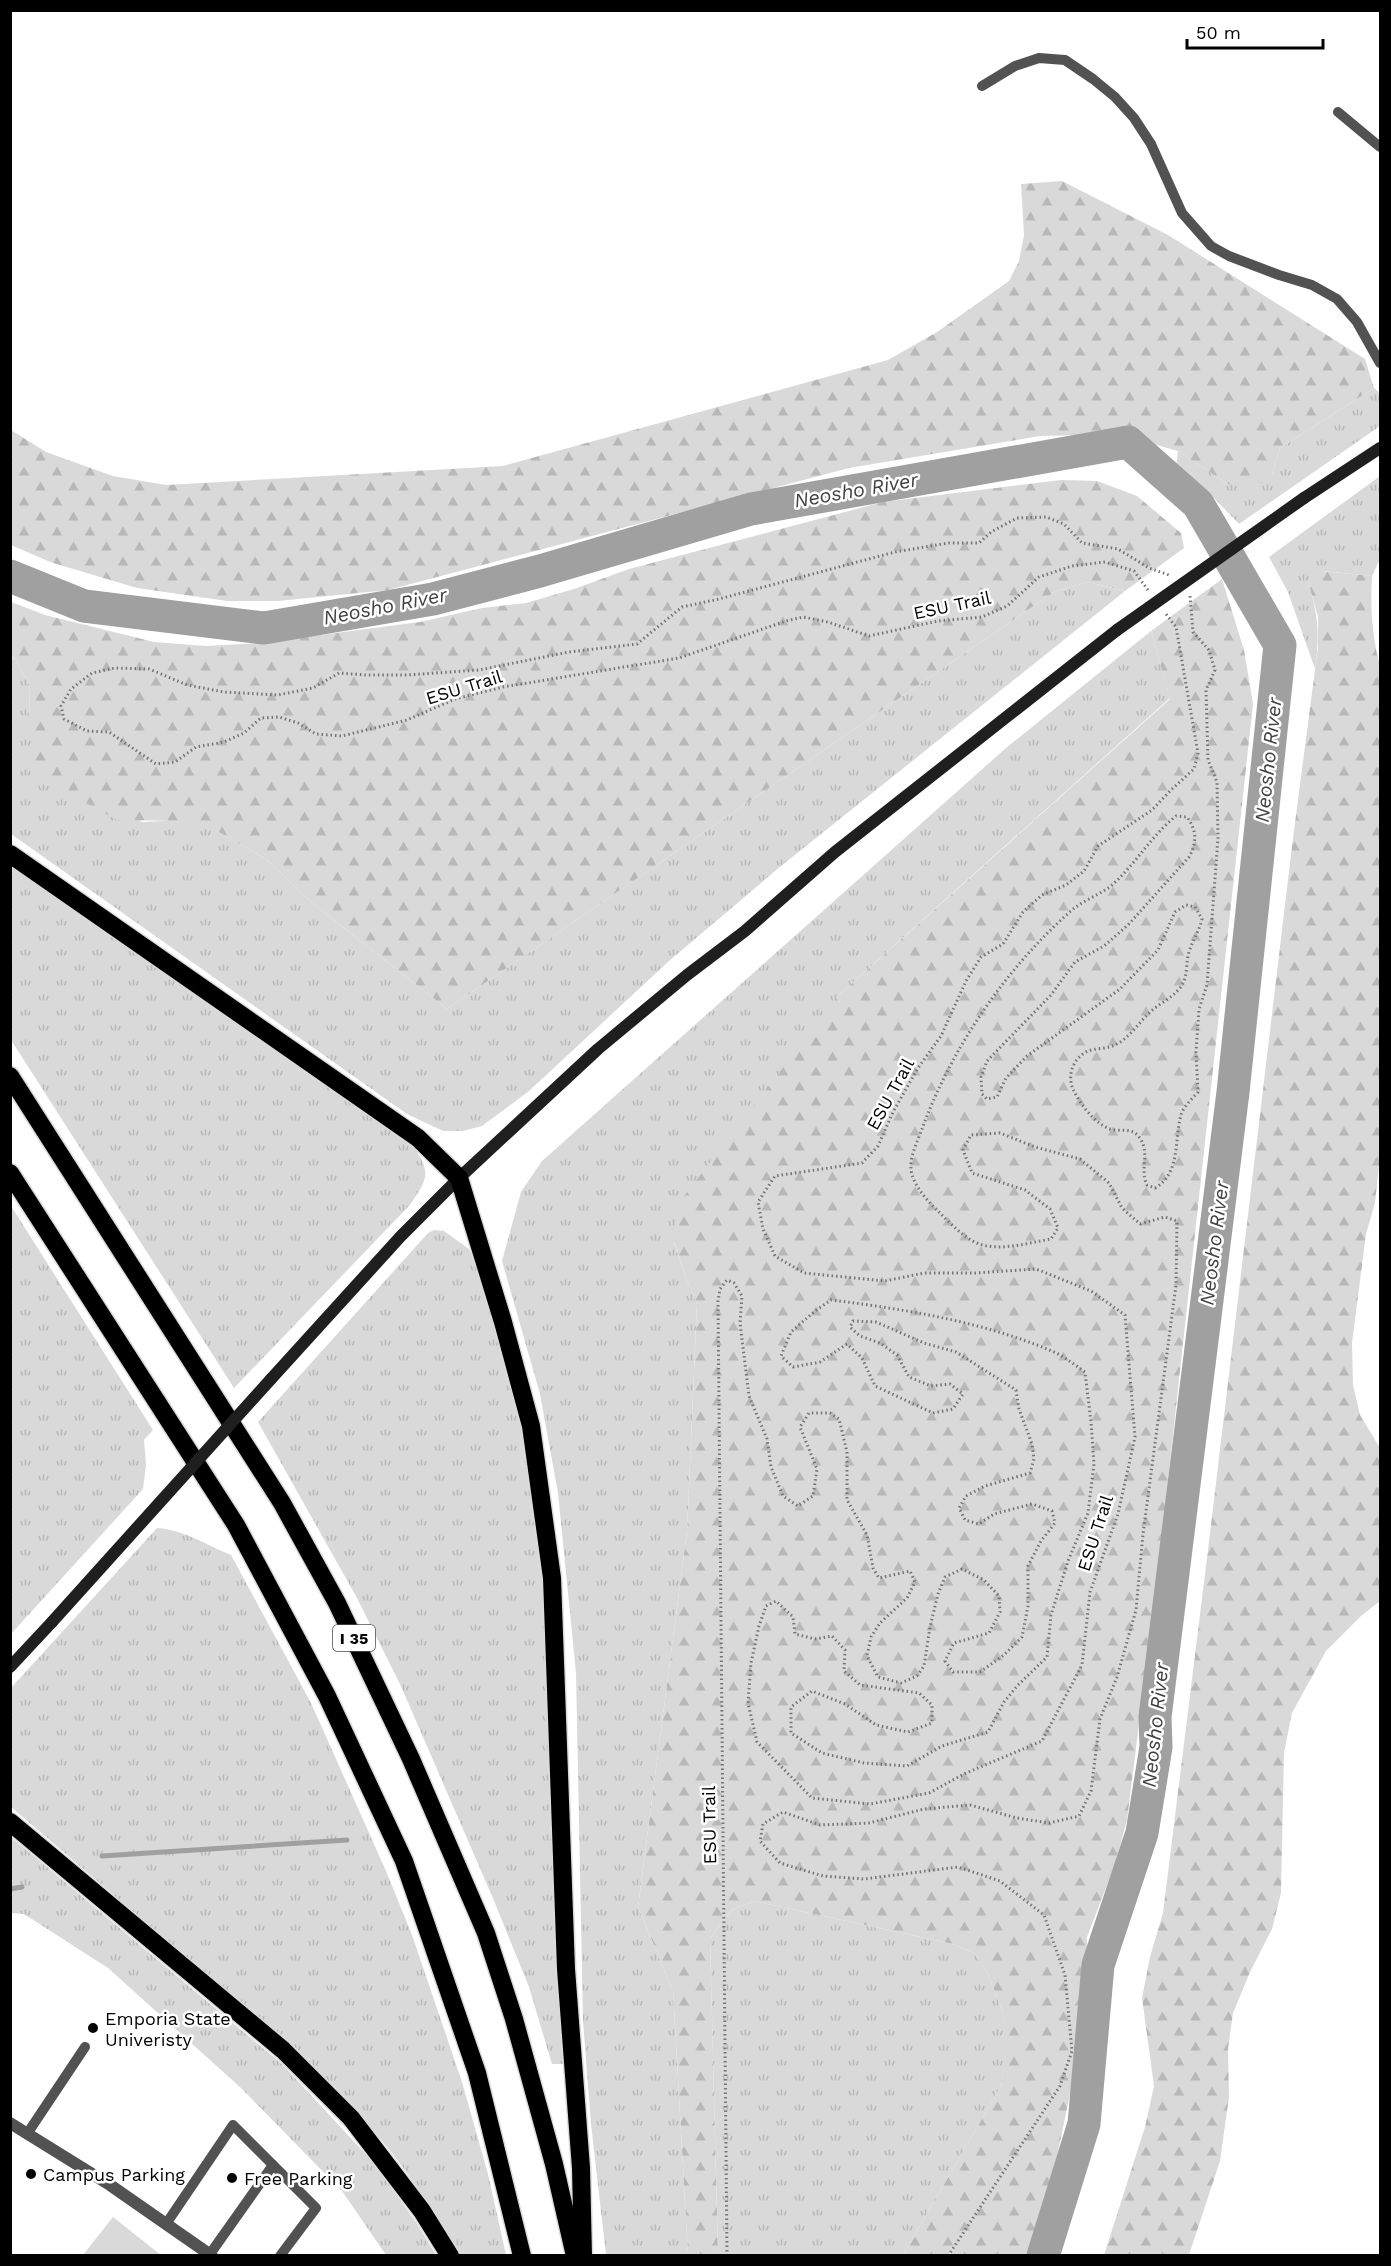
<svg xmlns="http://www.w3.org/2000/svg" width="1391" height="2266" font-family="'Work Sans',sans-serif">
<style>
.grass{fill:url(#grass-tufts)}
.forest{fill:url(#forest-firs)}
.park{fill:#d9d9d9}
.lines{fill:none;stroke-linecap:round;stroke-linejoin:round}
.stream{stroke:#a0a0a0;stroke-width:5}
.river{stroke:#a0a0a0;stroke-width:33}
.highway-casing{stroke:#dbdbdb;stroke-width:21}
.path{stroke:#747474;stroke-width:3;stroke-dasharray:1.5 3;stroke-linecap:butt}
.lane{stroke:#525252;stroke-width:10}
.street{stroke:#525252;stroke-width:12}
.secondary{stroke:#1f1f1f;stroke-width:12}
.highway{stroke:#000;stroke-width:18}
.secondary-bridge{stroke:#1f1f1f;stroke-width:12}
.poi-dot{fill:#000;stroke:#fff;stroke-width:2}
.labels{text-anchor:middle;dominant-baseline:central;stroke-width:5;stroke-linejoin:round;paint-order:stroke}
.shield{fill:#fff;stroke:#4c4c4c;stroke-width:1.5}
.shield-label{font-size:16px;font-weight:bold;fill:#000}
.street-label{font-size:18px;fill:#000;stroke:#fff}
.poi-label{font-size:18px;fill:#000;stroke:#fff;text-anchor:start}
.water-label{font-size:20px;font-style:italic;fill:#414141;stroke:#fff}
</style>
<defs>
<pattern id="grass-tufts" width="24" height="20" patternUnits="userSpaceOnUse" patternTransform="scale(1.5)"><rect width="24" height="20" fill="#d9d9d9"/><path d="M3 7l-1-3M5 7V3M7 7l1-3M15 17l-1-3M17 17v-4M19 17l1-3" fill="none" stroke="#b8b8b8"/></pattern>
<pattern id="forest-firs" width="22" height="20" patternUnits="userSpaceOnUse" patternTransform="scale(1.5)"><rect width="22" height="20" fill="#d9d9d9"/><path d="M5 1l3.5 6h-7zM16 11l3.5 6h-7z" fill="#b8b8b8"/></pattern>
</defs>
<rect width="100%" height="100%" fill="#fff"/>
<g class="grass">
<path d="M1374,388L1380,393V426L1239,524L1212,496L1176,467L1178,451L1228,484L1272,474L1280,448Z"/>
<path d="M1380,476V559L1372,576L1322,571L1308,581C1318,616 1320,632 1315,669L1288,592L1269,557Z"/>
<path d="M1088,582L1125,591L781,866L669,961L529,1091L482,1126L463,1131H443L407,1114L11,834L10,656L16,660L30,686L29,716L142,822L185,820L217,831L266,859L311,902L447,1009L1054,592Z"/>
<path d="M1151,631L1170,698L840,994L674,1242L684,1272L697,1304L687,1531L638,1907L673,1991L688,2255H606L591,2124L583,2021L576,1673L558,1493L540,1394L502,1261L521,1192L542,1161L1006,748Z"/>
<path d="M11,861L410,1141C431,1172 430,1176 409,1206L234,1388L11,1040Z"/>
<path d="M11,1206L153,1430L144,1440L146,1465L143,1489L11,1634Z"/>
<path d="M434,1230L444,1231L469,1249L491,1301L521,1427L533,1492L541,1558L546,1616L563,2064H552L529,1987L492,1896L400,1684L357,1598L258,1422L428,1233Z"/>
<path d="M157,1528C185,1530 206,1545 231,1555L311,1703L386,1871L412,1935L462,2082L488,2174L506,2255H460C436,2217 412,2177 383,2142C357,2112 329,2084 301,2056L11,1807L10,1689Z"/>
<path d="M10,1836L283,2065L371,2160L416,2222L436,2255H386L342,2191L241,2088L108,1968L24,1914L11,1913Z"/>
<path d="M754,1901L953,1944L976,1954L987,1972L1002,2010L1010,2043L1001,2086L903,2255H718L710,1938L732,1910Z"/>
</g>
<g class="forest">
<path d="M1062,181L1168,235L1365,359L1374,388L1280,448L1272,474L1255,488L1228,484L1178,451L1139,440L1087,435L1040,436L849,468L388,590L278,601H227L137,588L50,562L11,545V430L46,452L113,476L166,485L503,466L888,360L937,332L1009,281L1019,261L1024,235L1021,184Z"/>
<path d="M1061,480L1097,481L1137,496L1181,533L1184,548L1125,591L1088,582L1054,592L447,1009L311,902L266,859L217,831L185,821L117,820L38,777L29,716L30,686L16,660L11,656V602L45,615L154,642L206,646L259,643L420,622L482,608L526,603L574,589L629,569L883,502Z"/>
<path d="M1321,571L1372,576C1370,607 1372,636 1380,666V1156L1375,1203L1366,1234L1352,1343L1353,1385L1360,1415L1380,1448V1601L1361,1616L1326,1651L1292,1713L1284,1753L1281,1893L1272,1929L1250,1972L1233,2013L1228,2049L1229,2097L1220,2161L1189,2255H1104L1145,2127L1154,2086L1142,1998L1150,1957L1163,1913L1208,1550L1293,838L1318,647V617L1308,581Z"/>
<path d="M1222,579L1244,650L1253,704L1157,1581L1127,1820L1115,1864L1087,1937V1971L1076,2066L1057,2156L1027,2255H903L1001,2086L1009,2043L1002,2010L987,1972L976,1954L953,1944L754,1901L732,1910L710,1938L718,2255H688L673,1991L638,1907L687,1531L697,1304L684,1272L674,1241L677,1205L840,994L1170,699L1151,631Z"/>
</g>
<path class="park" d="M113,2217L161,2255H83Z"/>
<g class="lines">
<g class="stream">
<path d="M102,1856L347,1840"/>
<path d="M10,1889L22,1887"/>
</g>
<path class="river" d="M10,576L84,606L264,628L433,599L540,571L751,509L1128,442L1198,504L1280,645L1233,1092L1155,1717L1156,1747L1142,1833L1098,1965L1084,2124L1043,2256"/>
<g class="highway-casing">
<g id="highway">
<path d="M10,854L418,1138L459,1178L503,1322L531,1426L552,1578L566,1969L581,2168L583,2256"/>
<path d="M10,1076L282,1503L337,1603L411,1759L486,1933L514,2019L554,2164L575,2256"/>
<path d="M10,1173L236,1525L327,1696L404,1861L477,2073L522,2256"/>
<path d="M10,1822L283,2050L351,2118L422,2211L450,2256"/>
</g>
</g>
<g class="path">
<path d="M1148,590L1134,571L1105,562L1072,566L1039,577L1007,606L982,617L938,621L869,636L828,622L803,617L786,621L679,658L503,687L455,699L407,720L342,736L316,734L298,723L279,717L261,718L244,733L224,742L196,747L175,762L156,764L109,732L87,731L64,719L61,706L71,689L92,673L115,668L149,669L187,685L224,692L278,695L313,688L339,673L366,675H407L479,670L569,652L637,644L682,607L719,599L895,552L948,543H979L991,532L1017,518L1046,517L1064,524L1082,543L1118,549L1149,568L1169,575"/>
<path d="M727,2256L718,1301L720,1289L727,1280L734,1283L742,1296L740,1323L749,1396L767,1439L771,1467L783,1496L798,1506L813,1496L817,1469L800,1427L809,1413H830L839,1419L847,1452V1500L867,1535L873,1568L879,1578L910,1571L915,1582L907,1598L880,1623L871,1637L867,1656L878,1677L901,1683L917,1676L924,1666L930,1627L938,1594L945,1577L962,1569L984,1580L999,1596L1000,1612L989,1633L954,1643L945,1661L953,1672H980L1004,1655L1022,1637L1028,1606V1566L1041,1541L1055,1523L1052,1511L1032,1504L994,1514L979,1524L965,1520L959,1508L966,1496L985,1486L1030,1473L1034,1459L1032,1444L1019,1409L1016,1390L956,1352L924,1343L876,1322L853,1321L850,1327L860,1336L880,1343L897,1355L909,1377L931,1386L950,1384L963,1394L953,1409L933,1413L875,1386L862,1358L847,1344L820,1362L793,1367L781,1356L791,1332L815,1311L831,1300C904,1309 985,1322 1054,1352C1065,1357 1075,1365 1085,1372L1091,1422L1094,1464L1088,1513L1068,1561L1051,1615L1047,1657L1018,1685L1004,1702L988,1732L942,1746L907,1766L864,1763L822,1753L791,1733V1707L812,1691L845,1704L876,1725L908,1732L932,1723V1705L919,1693L860,1685L844,1671L845,1650L832,1636L815,1639L795,1634L793,1617L776,1601L766,1606L759,1626L751,1663L748,1703L757,1742L812,1798L870,1804L929,1793L964,1774L1042,1741L1082,1665L1090,1592L1118,1514L1135,1437L1125,1315L1091,1291L1036,1269L975,1273H924L885,1281L804,1273L775,1256L763,1229L758,1202L775,1176L862,1163L878,1146L893,1112L918,1068L941,1036L966,981L981,957L1003,944L1023,912L1042,895L1066,885L1084,871L1098,846L1152,810L1172,789L1194,769L1198,753L1176,627L1166,614"/>
<path d="M948,2256L1060,2086L1072,2051L1065,1975L1044,1915L1000,1881L958,1867L864,1879L823,1876L780,1863L760,1841L763,1824L783,1812L820,1825L869,1823L924,1809L970,1805L1017,1818L1049,1823L1079,1816L1091,1791L1100,1719L1117,1677L1136,1610L1143,1534L1176,1285L1177,1221L1165,1217L1140,1224L1122,1208L1109,1183L1080,1159L1035,1147L1000,1133L971,1135L963,1150L972,1173L1025,1190L1050,1209L1058,1228L1051,1239C1027,1243 993,1254 971,1240C958,1232 947,1220 937,1210C927,1201 911,1182 911,1168C910,1156 918,1140 922,1129C952,1047 1006,968 1072,910C1084,900 1099,895 1111,886C1135,865 1151,836 1176,816L1187,817C1197,831 1197,842 1189,857L1128,925L1104,946L1075,962L1051,995L987,1061L981,1077L982,1094L987,1099L997,1097L1006,1078L1027,1056L1120,989L1158,950L1175,912L1186,905L1195,907L1202,919C1199,931 1194,938 1190,949C1185,961 1189,977 1180,988C1171,999 1158,1004 1148,1014C1138,1024 1128,1039 1115,1045C1107,1049 1096,1048 1088,1051C1073,1058 1067,1075 1073,1089C1080,1104 1094,1123 1110,1129C1120,1132 1132,1127 1139,1137C1151,1152 1139,1169 1147,1185L1155,1188C1181,1173 1174,1140 1181,1115C1183,1107 1193,1098 1198,1092L1196,1052L1199,1009L1207,985L1218,838L1217,782L1208,760L1206,690L1215,670L1209,650L1193,632L1190,596"/>
</g>
<g class="lane">
<path d="M982,86L1015,66L1039,58L1065,60L1093,79L1115,97L1134,118L1151,144L1182,213L1211,246L1229,256L1279,275L1312,285L1337,299L1357,322L1380,363"/>
<path d="M1338,112L1380,147"/>
<path d="M27,2134L85,2047"/>
<path d="M166,2224L233,2125L316,2208L280,2256"/>
<path d="M210,2254L273,2165"/>
</g>
<path class="street" d="M10,2123L110,2185L212,2256"/>
<g class="secondary">
<path d="M1304,498L1380,448"/>
<path d="M271,1379L401,1236L459,1178L598,1049L687,975L745,931L835,852L1117,630"/>
<path d="M10,1667L52,1622"/>
</g>
<use href="#highway" class="highway"/>
<g class="secondary-bridge">
<path d="M1117,630L1304,498"/>
<path d="M52,1622L271,1379"/>
</g>
</g>
<g class="poi-dot">
<circle cx="93" cy="2028" r="6"/>
<circle cx="31" cy="2174" r="6"/>
<circle cx="232" cy="2178" r="6"/>
</g>
<g class="labels">
<rect class="shield" x="333" y="1625" width="42" height="26" rx="4.5"/>
<g class="shield-label">
<text x="354" y="1638">I 35</text>
</g>
<g class="street-label">
<text transform="translate(952 605) rotate(-12)">ESU Trail</text>
<text transform="translate(464 687) rotate(-17)">ESU Trail</text>
<text transform="translate(890 1094) rotate(-61)">ESU Trail</text>
<text transform="translate(1095 1533) rotate(-72)">ESU Trail</text>
<text transform="translate(709 1825) rotate(-91)">ESU Trail</text>
</g>
<g class="poi-label">
<text x="105" y="2018">Emporia State<tspan x="105" dy="21">Univeristy</tspan></text>
<text x="43" y="2174">Campus Parking</text>
<text x="244" y="2178">Free Parking</text>
</g>
<g class="water-label">
<text transform="translate(856 490) rotate(-10)">Neosho River</text>
<text transform="translate(385 606) rotate(-11)">Neosho River</text>
<text transform="translate(1268 760) rotate(-84)">Neosho River</text>
<text transform="translate(1214 1243) rotate(-83)">Neosho River</text>
<text transform="translate(1155 1725) rotate(-84)">Neosho River</text>
</g>
</g>
<rect width="1391" height="2266" fill="none" stroke="#000000" stroke-width="24"/>
<path d="M1187 39v9h136v-9" fill="none" stroke="#000000" stroke-width="3"/>
<text x="1196" y="39" font-size="18" fill="#000000" stroke="#ffffff" stroke-width="4.5" paint-order="stroke">50 m</text>
</svg>
